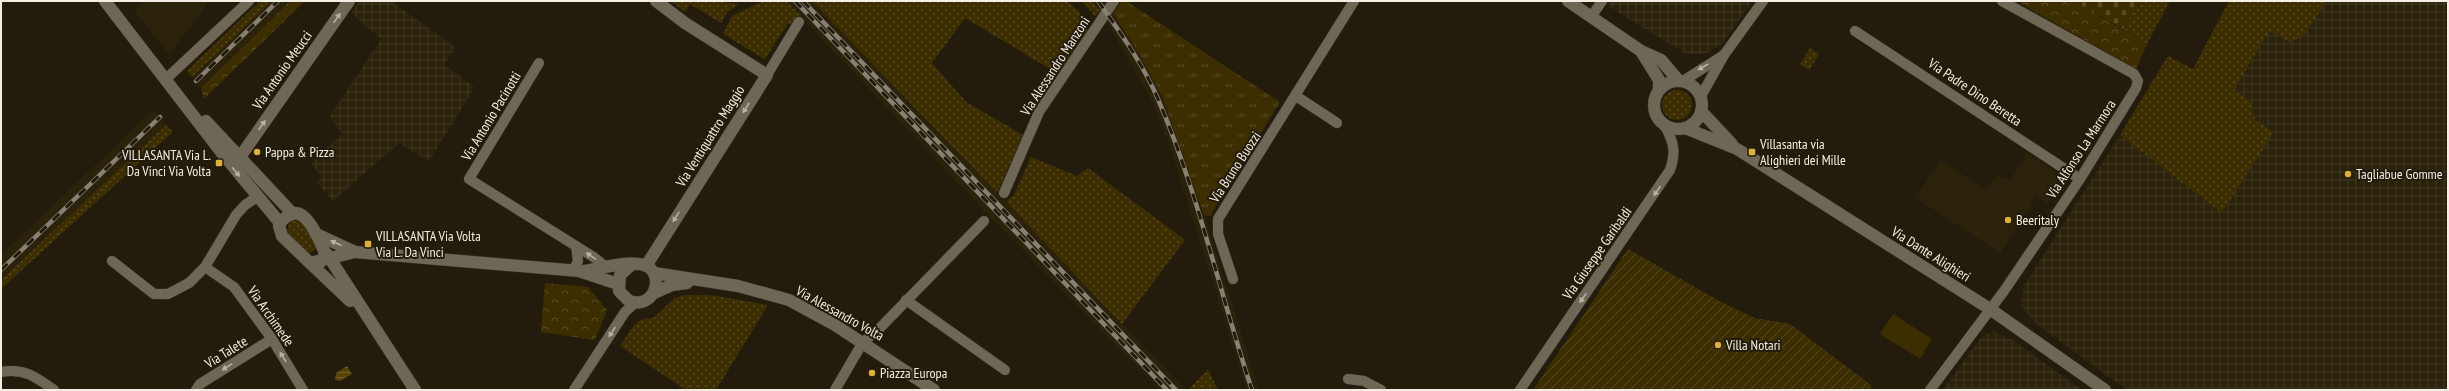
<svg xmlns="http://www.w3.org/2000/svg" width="2449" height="391" font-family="'PT Sans Narrow',sans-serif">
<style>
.built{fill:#2b220b}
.industrial{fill:url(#industrial-grid)}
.grass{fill:url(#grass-dots)}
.forest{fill:url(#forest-crowns)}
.cemetery{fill:url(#cemetery-stones)}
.park{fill:url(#park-tufts)}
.garden{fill:url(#garden-furrows)}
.pitch{fill:#3d2e01}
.water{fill:url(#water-rules)}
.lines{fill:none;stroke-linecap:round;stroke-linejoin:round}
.street-casing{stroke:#3a342e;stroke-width:11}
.secondary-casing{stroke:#3a342e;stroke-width:13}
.street{stroke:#6f6755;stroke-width:10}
.secondary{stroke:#6f6755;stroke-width:12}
.rail-casing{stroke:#878174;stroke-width:4.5}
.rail{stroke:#231c0c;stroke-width:3;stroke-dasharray:9;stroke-linecap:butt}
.oneway{fill:#b8b1a4}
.poi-dot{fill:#deb133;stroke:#231c0c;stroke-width:1.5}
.labels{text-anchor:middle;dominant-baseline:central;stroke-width:4;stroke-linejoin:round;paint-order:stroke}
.street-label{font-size:14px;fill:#f3eee4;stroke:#231c0c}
.poi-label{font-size:14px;fill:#f3eee4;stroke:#231c0c;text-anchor:start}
</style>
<defs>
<pattern id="industrial-grid" width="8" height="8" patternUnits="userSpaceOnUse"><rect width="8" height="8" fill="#2b220b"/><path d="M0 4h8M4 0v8" fill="none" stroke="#403823"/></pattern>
<pattern id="grass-dots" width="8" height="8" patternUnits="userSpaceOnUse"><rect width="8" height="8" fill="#3d2e01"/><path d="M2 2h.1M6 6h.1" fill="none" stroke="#5a4d26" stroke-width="1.8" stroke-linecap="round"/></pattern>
<pattern id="forest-crowns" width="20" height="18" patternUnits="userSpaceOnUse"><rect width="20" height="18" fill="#3d2e01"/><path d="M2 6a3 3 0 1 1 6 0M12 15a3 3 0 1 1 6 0" fill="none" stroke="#5a4d26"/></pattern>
<pattern id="cemetery-stones" width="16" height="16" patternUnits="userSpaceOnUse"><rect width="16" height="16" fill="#3d2e01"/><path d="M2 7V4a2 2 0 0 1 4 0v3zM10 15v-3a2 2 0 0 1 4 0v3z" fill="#5a4d26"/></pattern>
<pattern id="park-tufts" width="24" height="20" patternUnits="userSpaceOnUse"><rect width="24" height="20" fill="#3d2e01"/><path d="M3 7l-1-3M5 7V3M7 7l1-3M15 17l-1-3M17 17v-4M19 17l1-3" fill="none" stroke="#5a4d26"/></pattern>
<pattern id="garden-furrows" width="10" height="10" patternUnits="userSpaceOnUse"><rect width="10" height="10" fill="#3d2e01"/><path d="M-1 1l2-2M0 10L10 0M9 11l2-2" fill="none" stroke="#5a4d26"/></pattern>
<pattern id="water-rules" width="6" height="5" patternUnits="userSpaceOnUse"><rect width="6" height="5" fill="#574306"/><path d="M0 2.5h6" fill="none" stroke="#705e2a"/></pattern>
</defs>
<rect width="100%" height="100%" fill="#231c0c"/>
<g class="built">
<path d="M142,1H209L170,55L135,12Z"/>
<path d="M272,1H290L201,88L192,77Z"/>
<path d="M786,1H812L1186,390H1160L983,210Z"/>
<path d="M1113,13L1138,52L1162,96L1204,215L1259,390H1247L1167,138L1151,99L1106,21Z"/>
<path d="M153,110L166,125L1,280V255Z"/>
<path d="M2028,153L2064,178L2047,204L2034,195L2031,206L2000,253L1916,198L1940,160L1986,190L1997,176L2011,179Z"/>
</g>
<g class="industrial">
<path d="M359,1H391L455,47L444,65L475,87L429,161L399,143L333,201L316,182L322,178L311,163L342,134L330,116L381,39L351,13Z"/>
<path d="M1611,1H1752L1722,44L1705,54H1686L1608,6Z"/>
<path d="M2327,1H2448V390H2127L2034,322L2021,305L2024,286L2120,135L2222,213L2274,131L2255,120L2252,102L2234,90L2269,30L2290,42L2303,37Z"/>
<path d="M1994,332L2014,341L2082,390H1943L1982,336Z"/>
</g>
<g class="grass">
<path d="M260,1H272L192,77L187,71Z"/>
<path d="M671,1H715L739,4L727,12L721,23L690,4L685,12Z"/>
<path d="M763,1H786L800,15L794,26L788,23L765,59L723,34L732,16Z"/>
<path d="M812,1H1067L1082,15L1088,30L1060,75L965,18L932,63L966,102L1023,135L997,193Z"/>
<path d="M1082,1H1092L1101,12L1095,16Z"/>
<path d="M2141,1H2170L2147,44L2123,29Z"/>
<path d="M2229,1H2327L2303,37L2290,42L2269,31L2234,90L2252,102L2255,120L2274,132L2222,213L2120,135L2168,56L2193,69Z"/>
<path d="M1810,48L1819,54L1809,70L1800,64Z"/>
<circle cx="1677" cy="105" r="15"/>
<path d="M166,125L173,132L1,289V280Z"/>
<path d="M1031,157L1077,176L1088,168L1185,240L1122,324L1006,202L1014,195Z"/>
<path d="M295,220L305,226L316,248L309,254L287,231L290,221Z"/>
<path d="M684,295H710L768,305L716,390H686L620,346L634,325L642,319L653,318L675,298Z"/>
<path d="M1208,369L1218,390H1188Z"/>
</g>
<g class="forest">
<path d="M290,1H305L204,99L201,88Z"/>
<path d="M2074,1L2147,44L2136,69L2018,2Z"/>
<path d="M545,283L588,287L607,310L595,340L541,332Z"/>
</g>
<path class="cemetery" d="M2074,1H2141L2123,29Z"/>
<path class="park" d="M1122,1H1126L1280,102L1210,216L1204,215L1162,96L1138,52L1113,13Z"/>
<path class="garden" d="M1628,249L1723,303L1755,318L1790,324L1871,385V390H1533Z"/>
<path class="pitch" d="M1893,314L1932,339L1920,359L1880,334Z"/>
<path class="water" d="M347,366L352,374L340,381L335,380L336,373Z"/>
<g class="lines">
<g class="street-casing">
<g id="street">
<path d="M1591,17L1602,1"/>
<path d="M1855,31L2080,179"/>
<path d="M539,63L469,179L595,258L606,267"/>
<path d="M767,75L799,22"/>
<path d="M166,79L249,1"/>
<path d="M1683,81L1724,55"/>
<path d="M1296,96L1337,123"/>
<path d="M1701,96L1724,55L1763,1"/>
<path d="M1004,193L1039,112L1114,1"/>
<path d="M112,261L154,294H168L189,283L205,267L236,215L245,205L257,197"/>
<path d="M205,267L234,287L272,339L303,390"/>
<path d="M573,271L578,261L576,246"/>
<path d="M1233,279L1218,234V219L1354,1"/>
<path d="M906,300L1005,370"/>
<path d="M1,372C24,368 36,377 54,390"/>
<path d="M1348,379L1364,381L1381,390"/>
<path d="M196,390L200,384L272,339"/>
<path d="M574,390L625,312L636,302"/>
<path d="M835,390L863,342L878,330L984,221"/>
<path d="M1520,390L1670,170C1676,153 1674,142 1665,126"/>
<path d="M1930,390L2004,291L2080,179L2136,88L2138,81L2134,74L2002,1"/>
</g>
</g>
<g class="secondary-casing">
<g id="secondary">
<path d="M105,1L222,153L280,223"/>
<path d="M1568,1L1641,51L1661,60L1678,80"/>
<path d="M1641,51L1659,80V89"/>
<circle cx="1678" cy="105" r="24"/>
<path d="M1701,111L1732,144"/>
<path d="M206,121L292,213"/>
<path d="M1685,128L1737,149L1990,309L2105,390"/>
<path d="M240,157L349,1"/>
<path d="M316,234L355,252L579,271L618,284"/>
<path d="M327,254L415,390"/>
<path d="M322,261L325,253C320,242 306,205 290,215C285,217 281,221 279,226L282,236L310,263L355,252"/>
<path d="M310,263L350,301"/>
<path d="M646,266L767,75L685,23L656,1"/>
<path d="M584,271C601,268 622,262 639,264C667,266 658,311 629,301L619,291L620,275L631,265"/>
<path d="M654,273L738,286L789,300L835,325L934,390"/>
<path d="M654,293L672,285L687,283"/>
</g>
</g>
<use href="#street" class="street"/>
<use href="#secondary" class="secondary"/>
<g class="rail-casing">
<g id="rail">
<path d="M795,1L1167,390"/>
<path d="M803,1L1176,390"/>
<path d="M1098,1C1120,32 1143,64 1158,99C1198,192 1220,294 1252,390"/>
<path d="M196,81L278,1"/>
<path d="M1,270L160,117"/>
</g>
</g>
<use href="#rail" class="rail"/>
</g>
<defs><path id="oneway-solid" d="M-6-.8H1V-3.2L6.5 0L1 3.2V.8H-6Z"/></defs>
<g class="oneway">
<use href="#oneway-solid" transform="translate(337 18) rotate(-55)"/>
<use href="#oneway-solid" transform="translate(1703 67) rotate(150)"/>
<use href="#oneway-solid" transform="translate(746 108) rotate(122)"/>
<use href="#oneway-solid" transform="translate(262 125) rotate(-55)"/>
<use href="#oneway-solid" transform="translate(236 172) rotate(51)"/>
<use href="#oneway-solid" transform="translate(1657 191) rotate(124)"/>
<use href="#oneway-solid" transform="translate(676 217) rotate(122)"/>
<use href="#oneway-solid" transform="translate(336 243) rotate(-156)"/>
<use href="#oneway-solid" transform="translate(591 256) rotate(-146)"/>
<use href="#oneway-solid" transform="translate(1583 298) rotate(125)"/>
<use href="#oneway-solid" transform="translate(612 332) rotate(123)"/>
<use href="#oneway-solid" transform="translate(283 357) rotate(-122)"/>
<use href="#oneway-solid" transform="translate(227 367) rotate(148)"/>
</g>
<g class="poi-dot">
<circle cx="257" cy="152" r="4"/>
<rect x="1748" y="148" width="8" height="8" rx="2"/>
<rect x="215" y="159" width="8" height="8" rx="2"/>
<circle cx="2348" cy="174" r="4"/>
<circle cx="2008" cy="220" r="4"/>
<rect x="364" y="240" width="8" height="8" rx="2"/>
<circle cx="1718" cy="345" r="4"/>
<circle cx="872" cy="373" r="4"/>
</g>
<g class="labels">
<g class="street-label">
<text transform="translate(1055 66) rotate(-57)">Via Alessandro Manzoni</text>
<text transform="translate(282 70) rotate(-55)">Via Antonio Meucci</text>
<text transform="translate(1975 92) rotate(34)">Via Padre Dino Beretta</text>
<text transform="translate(491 116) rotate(-59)">Via Antonio Pacinotti</text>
<text transform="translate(710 136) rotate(-58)">Via Ventiquattro Maggio</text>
<text transform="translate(2081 149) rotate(-57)">Via Alfonso La Marmora</text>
<text transform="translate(1235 167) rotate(-57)">Via Bruno Buozzi</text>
<text transform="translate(1597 253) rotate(-55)">Via Giuseppe Garibaldi</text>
<text transform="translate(1931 254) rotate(32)">Via Dante Alighieri</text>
<text transform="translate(840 313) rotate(29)">Via Alessandro Volta</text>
<text transform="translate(271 316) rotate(55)">Via Archimede</text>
<text transform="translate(226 352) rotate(-32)">Via Talete</text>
</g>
<g class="poi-label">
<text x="1760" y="144">Villasanta via<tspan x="1760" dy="16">Alighieri dei Mille</tspan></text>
<text x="265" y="152">Pappa &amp; Pizza</text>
<text x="211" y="155" text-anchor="end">VILLASANTA Via L.<tspan x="211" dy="16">Da Vinci Via Volta</tspan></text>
<text x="2356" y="174">Tagliabue Gomme</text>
<text x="2016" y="220">Beeritaly</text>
<text x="376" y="236">VILLASANTA Via Volta<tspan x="376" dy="16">Via L. Da Vinci</tspan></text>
<text x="1726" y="345">Villa Notari</text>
<text x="880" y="373">Piazza Europa</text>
</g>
</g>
<rect width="2449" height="391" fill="none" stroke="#f3eee4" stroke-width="4"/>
</svg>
